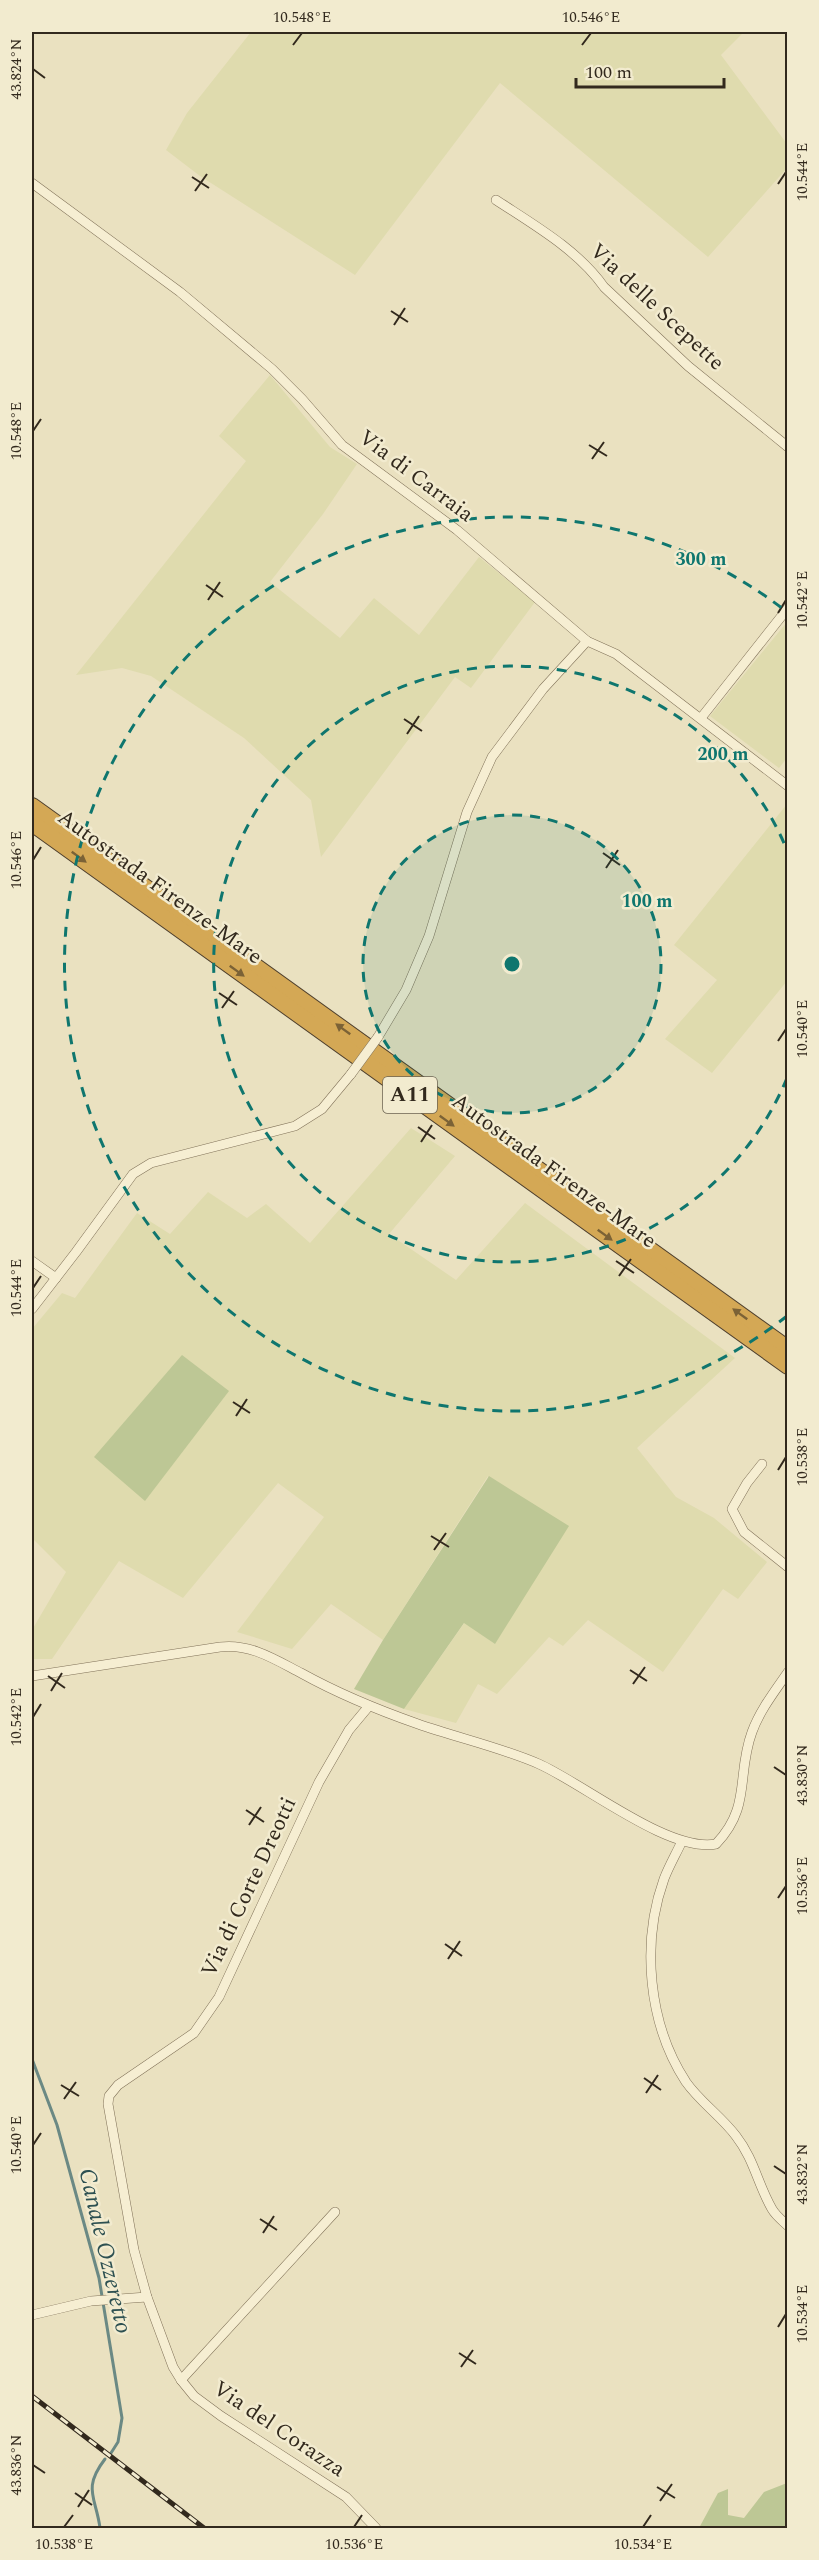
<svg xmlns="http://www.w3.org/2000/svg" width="819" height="2560" font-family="Spectral,serif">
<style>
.farmland{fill:#dfdbae}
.green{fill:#bdc795}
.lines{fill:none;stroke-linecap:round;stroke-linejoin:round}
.stream{stroke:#6b8984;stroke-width:3}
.street-casing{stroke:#817259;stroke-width:10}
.highway-casing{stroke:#4f402e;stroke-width:18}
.street{stroke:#f6eed2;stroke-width:9}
.highway{stroke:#d4a855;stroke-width:16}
.rail-casing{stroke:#32291d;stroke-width:5}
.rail{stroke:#f2ebcf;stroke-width:3;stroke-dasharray:9;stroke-linecap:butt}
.street-bridge-casing{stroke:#817259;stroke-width:10;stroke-linecap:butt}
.street-bridge{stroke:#f6eed2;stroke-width:9}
.oneway{fill:#7b6236}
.ticks{fill:none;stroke:#32291d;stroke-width:2}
.ring{fill:none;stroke:#0f766e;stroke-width:3;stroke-dasharray:10 8}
.labels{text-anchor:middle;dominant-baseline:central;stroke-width:5;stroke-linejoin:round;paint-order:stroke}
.shield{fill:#f2ebcf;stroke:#6c6352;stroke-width:1.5}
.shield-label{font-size:21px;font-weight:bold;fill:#32291d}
.street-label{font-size:22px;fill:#32291d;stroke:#f2ebcf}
.water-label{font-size:24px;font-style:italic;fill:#2d5051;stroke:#f2ebcf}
.centre{fill:#0f766e;stroke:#f2ebcf;stroke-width:3}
.ring-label{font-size:18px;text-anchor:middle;font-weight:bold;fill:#0f766e;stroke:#f2ebcf;stroke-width:5;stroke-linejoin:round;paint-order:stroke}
.neatline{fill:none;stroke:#32291d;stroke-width:2}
.ticks-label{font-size:15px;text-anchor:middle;fill:#32291d}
</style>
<rect width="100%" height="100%" fill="#eae1c0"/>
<g class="farmland">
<path d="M251,32H744L721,55L787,144V168L708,257L500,83L355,275L200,176L166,150L187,113Z"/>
<path d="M270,375L330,447L357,464L323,514L270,582L340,638L374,598L419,635L479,557L535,602L471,688L455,677L321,857L311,800L244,738L151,676L122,668L76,675L246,461L219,436Z"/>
<path d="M787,622V758L779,768L710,716Z"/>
<path d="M787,804L788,910L785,913L788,915L787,981L712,1073L665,1039L717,980L674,945Z"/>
<path d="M411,1128L455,1156L389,1234L456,1280L525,1203L735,1358L637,1448L676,1497L714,1518L767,1562L738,1599L723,1589L663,1672L588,1620L563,1646L549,1637L497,1694L478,1684L456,1723L404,1709L465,1622L495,1644L488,1476L383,1640L331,1604L292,1649L237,1632L324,1517L278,1483L183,1598L119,1561L52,1659H32V1630L66,1572L32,1538V1329L62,1293L75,1298L137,1213L170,1234L208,1192L247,1218L266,1204L310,1243Z"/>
</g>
<g class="green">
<path d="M182,1355L229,1391L145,1501L94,1457Z"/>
<path d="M489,1476L569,1526L495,1644L464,1623L404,1709L354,1689L383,1640Z"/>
<path d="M787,2483V2528H699L718,2493L728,2489V2515L744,2518L764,2492Z"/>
</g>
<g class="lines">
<g class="stream">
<path d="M32,2059L57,2125L99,2278L122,2418L118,2442L111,2453"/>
<path d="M100,2528C96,2497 82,2489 105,2459"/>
</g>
<g class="street-casing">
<g id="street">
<path d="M32,183L180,292L272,369L302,399L342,445L457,530L587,641L616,654L788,786"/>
<path d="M496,200C534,225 578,250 604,287L688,366L788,447"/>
<path d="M701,718L788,608"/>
<path d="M378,1037L406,990L429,936L467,812L492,757L543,689L587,641"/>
<path d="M32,1261L56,1278"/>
<path d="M32,1309L76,1252L133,1174L151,1163L295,1126L322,1109L351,1074"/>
<path d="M762,1464L747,1483L732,1509L744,1532L788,1567"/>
<path d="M32,1676L220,1647C250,1643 276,1660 301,1673C339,1694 378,1710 418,1724C458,1738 500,1747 539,1764C584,1784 669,1853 716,1844C752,1806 736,1775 752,1732C760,1710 775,1691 788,1672"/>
<path d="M369,1706L349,1730L319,1782L219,1997L194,2033L118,2085L109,2096L108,2104L134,2250L147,2297L173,2367L181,2380L194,2396L221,2416L346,2497L376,2528"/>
<path d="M682,1841C676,1854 669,1866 664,1879C641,1943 648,2024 686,2082C700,2102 721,2116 736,2136C754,2159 758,2185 772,2209C776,2216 783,2221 788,2226"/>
<path d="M32,2315L91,2301L147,2297"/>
<path d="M181,2380L335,2212"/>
</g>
</g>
<g class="highway-casing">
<g id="highway">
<path d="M32,806L788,1349"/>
<path d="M32,823L788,1366"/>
</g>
</g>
<use href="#street" class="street"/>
<use href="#highway" class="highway"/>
<g class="rail-casing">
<path id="rail" d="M32,2396L204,2528"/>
</g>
<use href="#rail" class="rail"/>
<g class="street-bridge-casing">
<path id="street-bridge" d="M351,1074L378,1037"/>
</g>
<use href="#street-bridge" class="street-bridge"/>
</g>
<defs><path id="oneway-solid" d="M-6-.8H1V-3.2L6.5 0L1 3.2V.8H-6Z" transform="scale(1.5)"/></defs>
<g class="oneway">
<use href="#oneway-solid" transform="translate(79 857) rotate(36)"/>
<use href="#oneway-solid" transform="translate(237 971) rotate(36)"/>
<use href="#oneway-solid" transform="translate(343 1029) rotate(-144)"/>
<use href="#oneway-solid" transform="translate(447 1121) rotate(36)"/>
<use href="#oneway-solid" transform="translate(605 1235) rotate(36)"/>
<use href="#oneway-solid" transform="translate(740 1314) rotate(-144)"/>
</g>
<path class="ticks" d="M293,45L302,33M582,45L591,33M33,69L45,78M192,177L209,188M778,184L786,172M195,191L207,174M391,311L408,322M394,325L405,308M33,431L41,419M589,445L607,456M592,459L604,442M206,585L223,597M208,600L220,582M778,613L786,600M404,719L422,731M407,734L419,716M603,853L620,865M33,860L41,847M606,868L618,850M219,993L237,1005M222,1008L234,991M778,1041L786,1029M418,1127L435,1139M421,1142L432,1125M616,1261L634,1273M619,1276L631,1259M33,1288L41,1276M233,1402L250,1413M236,1416L247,1399M778,1470L786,1457M431,1536L449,1547M434,1550L446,1533M630,1670L647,1681M48,1676L65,1688M633,1684L645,1667M51,1691L62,1673M33,1717L41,1704M774,1767L786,1775M246,1810L264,1822M249,1825L261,1807M778,1898L786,1886M445,1944L462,1956M448,1959L460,1941M644,2078L661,2090M61,2085L79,2096M646,2093L658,2075M64,2099L76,2082M33,2145L41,2133M774,2166L786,2174M260,2219L277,2230M263,2233L274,2216M778,2327L786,2314M459,2353L476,2364M461,2367L473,2350M33,2465L45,2473M657,2487L675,2498M75,2493L92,2505M660,2501L672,2484M78,2507L89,2490M64,2527L73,2515M354,2527L362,2515M643,2527L651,2515"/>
<circle cx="512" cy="964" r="149" fill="#0f766e" fill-opacity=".12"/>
<g class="ring">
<circle cx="512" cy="964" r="149"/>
<path d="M787 1078A298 298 0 1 1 787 850"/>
<path d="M787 1316A447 447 0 1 1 787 612"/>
</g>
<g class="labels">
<rect class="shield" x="383" y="1077" width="54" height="36" rx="4.5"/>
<g class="shield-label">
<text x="410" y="1095">A11</text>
</g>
<g class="street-label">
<text transform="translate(657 307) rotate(43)">Via delle Scepette</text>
<text transform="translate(416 476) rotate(37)">Via di Carraia</text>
<text transform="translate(160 887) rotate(36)">Autostrada Firenze-Mare</text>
<text transform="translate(554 1171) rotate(36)">Autostrada Firenze-Mare</text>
<text transform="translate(249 1887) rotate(-65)">Via di Corte Dreotti</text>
<text transform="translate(279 2429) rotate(34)">Via del Corazza</text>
</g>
<g class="water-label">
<text transform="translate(105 2251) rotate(77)">Canale Ozzeretto</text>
</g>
</g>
<circle cx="512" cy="964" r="9" class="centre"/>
<g class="ring-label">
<text x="701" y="565">300 m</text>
<text x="723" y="760">200 m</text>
<text x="647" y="907">100 m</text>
</g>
<rect width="819" height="2560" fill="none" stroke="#f2ebcf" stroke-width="66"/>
<path d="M576 78v9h148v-9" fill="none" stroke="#32291d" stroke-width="3"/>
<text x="585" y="78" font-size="18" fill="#32291d" stroke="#f2ebcf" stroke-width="4.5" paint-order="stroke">100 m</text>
<rect x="33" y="33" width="753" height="2494" class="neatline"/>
<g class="ticks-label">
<text x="302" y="22">10.548°E</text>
<text x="591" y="22">10.546°E</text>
<text transform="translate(16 69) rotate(-90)" y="5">43.824°N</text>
<text transform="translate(802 172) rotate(-90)" y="5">10.544°E</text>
<text transform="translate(16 431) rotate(-90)" y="5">10.548°E</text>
<text transform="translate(802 600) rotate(-90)" y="5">10.542°E</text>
<text transform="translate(16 860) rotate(-90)" y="5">10.546°E</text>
<text transform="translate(802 1029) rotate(-90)" y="5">10.540°E</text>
<text transform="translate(16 1288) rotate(-90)" y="5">10.544°E</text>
<text transform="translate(802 1457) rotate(-90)" y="5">10.538°E</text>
<text transform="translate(16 1717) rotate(-90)" y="5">10.542°E</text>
<text transform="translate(802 1775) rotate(-90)" y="5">43.830°N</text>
<text transform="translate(802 1886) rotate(-90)" y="5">10.536°E</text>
<text transform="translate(16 2145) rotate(-90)" y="5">10.540°E</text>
<text transform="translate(802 2174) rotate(-90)" y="5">43.832°N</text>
<text transform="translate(802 2314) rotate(-90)" y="5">10.534°E</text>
<text transform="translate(16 2465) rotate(-90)" y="5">43.836°N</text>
<text x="64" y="2549">10.538°E</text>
<text x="354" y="2549">10.536°E</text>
<text x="643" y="2549">10.534°E</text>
</g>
</svg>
